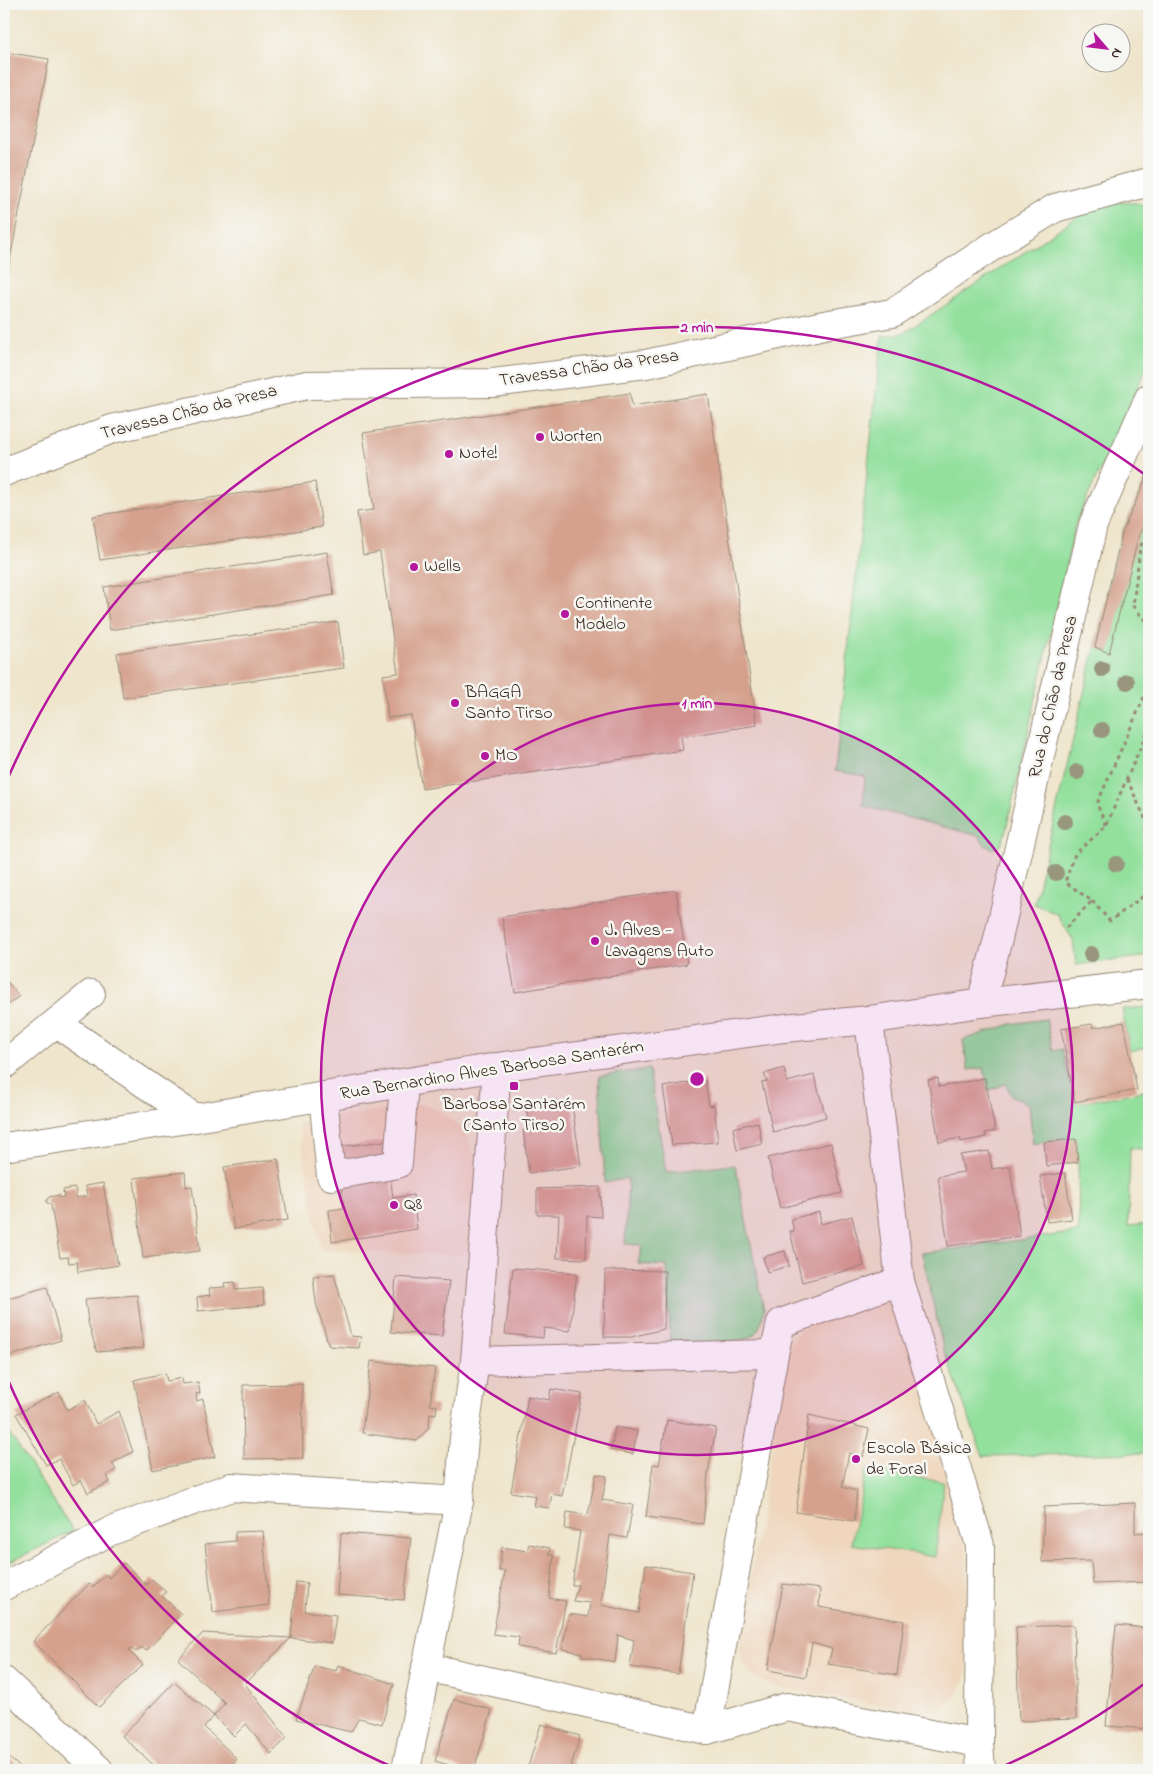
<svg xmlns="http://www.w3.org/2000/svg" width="1153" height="1774" font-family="'Indie Flower',sans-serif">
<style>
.built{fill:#efd6bc}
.green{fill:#93e09d;stroke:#67855e}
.building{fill:#d5a18d}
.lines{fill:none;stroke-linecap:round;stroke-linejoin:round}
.minor-casing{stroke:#958875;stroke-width:30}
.path{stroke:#958875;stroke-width:3;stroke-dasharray:4 4;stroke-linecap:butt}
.minor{stroke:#fff;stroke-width:28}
.tree{fill:#98977e}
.ring{fill:none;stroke:#b5179e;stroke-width:2.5}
.poi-dot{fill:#b5179e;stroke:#f6f6f2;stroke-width:2}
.labels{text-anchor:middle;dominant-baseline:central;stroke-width:5;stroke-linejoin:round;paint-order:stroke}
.street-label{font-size:18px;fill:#3b2a1e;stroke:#f6f6f2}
.poi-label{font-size:18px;fill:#3b2a1e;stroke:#f6f6f2;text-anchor:start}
.centre{fill:#b5179e;stroke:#f6f6f2;stroke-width:2.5}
.ring-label{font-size:15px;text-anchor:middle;font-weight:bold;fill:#b5179e;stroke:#f6f6f2;stroke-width:5;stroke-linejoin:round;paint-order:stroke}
</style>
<rect width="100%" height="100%" fill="#f6f6f2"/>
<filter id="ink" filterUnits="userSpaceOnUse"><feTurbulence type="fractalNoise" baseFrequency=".02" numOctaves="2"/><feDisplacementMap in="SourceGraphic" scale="10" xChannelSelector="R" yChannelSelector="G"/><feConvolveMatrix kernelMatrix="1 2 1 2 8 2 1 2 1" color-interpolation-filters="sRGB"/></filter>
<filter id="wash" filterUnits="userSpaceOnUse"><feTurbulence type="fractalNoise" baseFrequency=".0096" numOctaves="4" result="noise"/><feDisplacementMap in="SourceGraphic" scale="20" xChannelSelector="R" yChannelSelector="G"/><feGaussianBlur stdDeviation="1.12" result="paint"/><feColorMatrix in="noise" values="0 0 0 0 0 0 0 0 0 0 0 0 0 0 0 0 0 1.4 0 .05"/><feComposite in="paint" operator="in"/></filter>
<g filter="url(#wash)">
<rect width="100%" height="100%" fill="#efe5cc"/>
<g class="built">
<path d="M422,1104L436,1109L459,1126L467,1136L476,1159L472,1256L321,1250L298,1123Z"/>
<path d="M877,1300L898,1303L904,1314L966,1549L967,1666L965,1681L956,1696L945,1705L932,1711H915L777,1687L764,1683L752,1674L744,1663L740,1646L787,1351L797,1334L808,1324Z"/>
</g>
<g class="green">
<path d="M1101,201L1149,204V363L1076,522L1005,834L1001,845L993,849L985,845L979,836L863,806L865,776L835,771L882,336L904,333Z"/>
<path d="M1149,471V956L1076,965L1073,940L1057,914L1034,904L1122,533Z"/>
<path d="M1149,1007V1047L1130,1051L1122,1009Z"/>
<path d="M1046,1019L1053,1051L1062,1049L1075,1104L1149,1090V1150L1130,1148L1128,1226L1149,1224V1453L983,1456L943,1348L922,1253L1079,1232L1078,1162L1076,1139L1033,1144L1029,1104L1013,1097L1005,1084L988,1091L984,1068L968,1070L963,1040L1011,1024Z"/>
<path d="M649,1069L666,1172L735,1165L764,1310C762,1319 761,1329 753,1335C741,1346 688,1342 670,1342L667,1266L638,1264L642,1245L625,1244L628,1178L605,1183L599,1076Z"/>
<path d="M4,1425L73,1531L4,1565Z"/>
<path d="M866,1470L944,1482L935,1557L851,1544Z"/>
</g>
<g id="blocks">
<g class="building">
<path d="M4,52L49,59L5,285H4Z"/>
<path d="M630,393L632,406L708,394L757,725L681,737L683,750L422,789L411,715L388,718L383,675L398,673L380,552L363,555L357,512L374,510L363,433Z"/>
<path d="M1149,471V513L1139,535L1109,653L1095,647L1122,533Z"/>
<path d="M315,482L322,527L100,560L93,516Z"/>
<path d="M327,552L334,595L110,630L104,587Z"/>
<path d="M338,622L344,668L123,698L117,653Z"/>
<path d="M676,890L687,964L515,992L502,917Z"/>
<path d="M4,978L19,996L4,1008Z"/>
<path d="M1124,1022L1137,1090L1075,1102L1061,1029L1092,1024L1093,1028Z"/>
<path d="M784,1068L787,1082L814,1075L826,1117L773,1132L762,1082L767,1081L764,1074Z"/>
<path d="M938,1078L939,1087L985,1078L995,1131L985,1133L986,1137L961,1142L960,1138L939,1142L928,1080Z"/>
<path d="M705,1080L709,1106L714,1105L718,1142L672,1145L663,1087Z"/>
<path d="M557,1100L558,1107L572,1105L581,1166L529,1173L523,1130L529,1129L526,1105Z"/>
<path d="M758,1122L762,1144L737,1150L733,1128Z"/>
<path d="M1076,1139L1078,1162L1046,1166L1044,1142Z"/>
<path d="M386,1141L393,1198L413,1195L417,1229L332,1242L329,1210L344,1208L336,1147Z"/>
<path d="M831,1143L842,1193L780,1208L768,1158Z"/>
<path d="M989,1151L992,1169L1010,1166L1020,1236L948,1246L938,1176L964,1172L960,1155Z"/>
<path d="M278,1159L288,1220L234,1229L224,1167Z"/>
<path d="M185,1172L186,1187L192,1186L200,1251L143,1258L134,1178Z"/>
<path d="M1065,1173L1072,1219L1047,1222L1040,1176Z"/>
<path d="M103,1183L118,1265L78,1272L77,1262L69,1263L68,1257L60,1258L51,1205L46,1202L49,1197L59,1195V1198L64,1197L63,1190L75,1188L77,1198L87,1196L85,1186Z"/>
<path d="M600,1187L601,1217L587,1216L586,1259L557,1258L559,1215H537V1189Z"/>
<path d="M819,1212L821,1224L852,1216L864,1266L802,1282L790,1231H794L791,1219Z"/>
<path d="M785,1251L789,1266L767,1272L763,1257Z"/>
<path d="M513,1268L577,1273L570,1331L544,1328L543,1338L505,1334Z"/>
<path d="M605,1270L665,1271L664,1329L631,1337H604Z"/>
<path d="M334,1274L351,1336L361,1337L359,1348L329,1346L316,1303L313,1276Z"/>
<path d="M396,1277L449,1281L442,1336L391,1332Z"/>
<path d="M235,1282V1290L263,1288L264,1305L198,1311L197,1297L210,1295L209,1288L225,1287L224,1283Z"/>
<path d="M47,1287L61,1340L10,1356L7,1339L4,1340V1299Z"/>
<path d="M137,1295L144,1348L97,1352L88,1322L85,1299Z"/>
<path d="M371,1361L435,1368L430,1405L437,1406L436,1414L430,1413L429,1427L417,1441L362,1433Z"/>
<path d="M165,1373L167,1381L182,1378L183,1384L198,1382L200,1393L196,1394L197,1401L203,1399L215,1457L153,1470L134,1380Z"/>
<path d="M302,1384L303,1458L244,1459L243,1385Z"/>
<path d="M551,1389L582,1394L562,1496L552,1494L549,1508L534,1506L536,1496L511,1492L528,1396L549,1400Z"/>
<path d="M59,1392L67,1410L85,1400L96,1424L119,1411L133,1452L112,1463L116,1470L107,1475L110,1482L88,1493L81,1480L73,1485L59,1459L46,1465L16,1414Z"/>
<path d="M809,1415L869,1429L863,1457L849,1453L842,1487L857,1491L854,1521L796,1512Z"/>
<path d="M667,1420L716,1428L708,1473L703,1524L646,1517L653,1464L659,1465Z"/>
<path d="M615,1427L637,1431L633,1454L611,1450Z"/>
<path d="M596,1474L607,1476L602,1500L633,1505L627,1538L610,1535L601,1605L639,1613L646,1565L693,1572L678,1674L630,1667L634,1640L618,1635L615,1662L582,1656V1653L562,1649L569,1614L588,1617L590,1603L573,1601L578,1585H572L580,1531L565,1529L567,1512L588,1515Z"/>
<path d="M1135,1503V1533L1149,1532V1582L1093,1584L1091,1561L1042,1562L1044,1507Z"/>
<path d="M263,1531L269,1605L213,1612L205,1544L235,1541V1532Z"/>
<path d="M341,1533L411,1538L404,1600L337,1595Z"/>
<path d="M529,1544L550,1548L549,1555H554L549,1598L566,1601L556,1653L518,1647L519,1637L493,1634L505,1571H499L502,1547L527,1551Z"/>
<path d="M124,1563L146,1585L152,1579L166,1592L162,1596L181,1614L146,1651L142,1647L136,1652L131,1648L129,1651L143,1665L99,1707L33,1641L89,1584L93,1587L106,1574L109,1578Z"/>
<path d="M296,1582L307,1583L305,1611L336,1615L332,1643L291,1638Z"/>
<path d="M783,1584L820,1589L819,1607L904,1621L897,1675L828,1664L832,1649L812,1643L806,1677L768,1670Z"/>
<path d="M1074,1625L1076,1719L1019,1721L1016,1627Z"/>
<path d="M1116,1625L1145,1628L1144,1635H1149V1729L1106,1726Z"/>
<path d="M203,1633L291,1638L245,1684L287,1738L271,1754L246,1724L234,1736L214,1716L204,1727L237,1759L226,1770H159L122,1736L174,1682L214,1716L225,1703L178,1659Z"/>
<path d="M338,1665L394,1684L382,1724L359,1718L351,1732L296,1719L315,1666L336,1671Z"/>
<path d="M454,1699L492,1710L474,1770H466L435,1761Z"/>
<path d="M541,1724L580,1736L571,1766L578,1768L577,1770H527Z"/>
<path d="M4,1753L23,1770H4Z"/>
</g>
</g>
</g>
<g filter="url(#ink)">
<use href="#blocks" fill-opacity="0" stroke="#958875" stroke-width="1"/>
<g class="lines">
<g class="minor-casing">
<g id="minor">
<path d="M4,472L112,429L307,385L493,383L646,364L824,325L892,313L993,246L1055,208L1149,182"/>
<path d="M981,1003L998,939L1093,525L1149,398"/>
<path d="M869,1020L900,1281L980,1545L979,1743L981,1770"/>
<path d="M56,1023L195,1118"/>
<path d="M4,1065L91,994"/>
<path d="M323,1096L331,1176L398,1164L404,1083"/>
<path d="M4,1147L195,1118L497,1067L784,1028L869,1020L981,1003L1149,984"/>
<path d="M475,1361L774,1354L781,1323L900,1281"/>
<path d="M4,1586L111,1531L231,1487L459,1501"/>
<path d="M426,1667L707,1730L787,1707L979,1743"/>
<path d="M4,1681L99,1770"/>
<path d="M707,1730L774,1354"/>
<path d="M406,1770L459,1501L464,1438L475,1361L497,1067"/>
</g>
</g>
<g class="path">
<path d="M1149,528L1140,548L1133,606L1149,625"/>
<path d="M1127,779L1149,827"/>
<path d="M1106,825L1097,804L1149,686"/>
<path d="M1092,901L1110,921L1149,892"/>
<path d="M1066,928L1092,901L1065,882L1075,854L1106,826L1149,728"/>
</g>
<use href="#minor" class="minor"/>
</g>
<g class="tree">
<circle cx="1102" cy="669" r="8"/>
<circle cx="1127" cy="682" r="8"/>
<circle cx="1102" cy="730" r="8"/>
<circle cx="1077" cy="772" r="8"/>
<circle cx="1065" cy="822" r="8"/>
<circle cx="1116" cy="864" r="8"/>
<circle cx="1056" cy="873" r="8"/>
<circle cx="1091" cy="954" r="8"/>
</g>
</g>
<circle cx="697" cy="1079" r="376" fill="#b5179e" fill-opacity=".12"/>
<g class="ring">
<circle cx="697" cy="1079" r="376"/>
<path d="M1144 1684A752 752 0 0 1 997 1769M397 1769A752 752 0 0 1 5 1373M5 785A752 752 0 0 1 1144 474"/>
</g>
<g class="poi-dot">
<circle cx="540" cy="437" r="5"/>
<circle cx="449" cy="454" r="5"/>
<circle cx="414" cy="567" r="5"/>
<circle cx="565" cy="614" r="5"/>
<circle cx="455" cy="703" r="5"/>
<circle cx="485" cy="756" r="5"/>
<circle cx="595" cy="941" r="5"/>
<rect x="509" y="1081" width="10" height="10" rx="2.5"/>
<circle cx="394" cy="1205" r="5"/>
<circle cx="856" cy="1459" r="5"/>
</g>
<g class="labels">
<g class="street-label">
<text transform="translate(589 369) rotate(-8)">Travessa Chão da Presa</text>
<text transform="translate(189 413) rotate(-14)">Travessa Chão da Presa</text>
<text transform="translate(1054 697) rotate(-77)">Rua do Chão da Presa</text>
<text transform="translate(492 1071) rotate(-9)">Rua Bernardino Alves Barbosa Santarém</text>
</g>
<g class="poi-label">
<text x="550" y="437">Worten</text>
<text x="459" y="454">Note!</text>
<text x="424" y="567">Wells</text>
<text x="575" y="604">Continente<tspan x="575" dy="21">Modelo</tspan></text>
<text x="465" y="693">BAGGA<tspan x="465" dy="21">Santo Tirso</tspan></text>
<text x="495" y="756">MO</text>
<text x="605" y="931">J. Alves -<tspan x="605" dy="21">Lavagens Auto</tspan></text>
<text x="514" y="1105" text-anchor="middle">Barbosa Santarém<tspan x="514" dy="21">(Santo Tirso)</tspan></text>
<text x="404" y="1205">Q8</text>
<text x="866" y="1449">Escola Básica<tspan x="866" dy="21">de Foral</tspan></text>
</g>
</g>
<circle cx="697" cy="1079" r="8" class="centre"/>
<g class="ring-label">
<text x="697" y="332">2 min</text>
<text x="697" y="708">1 min</text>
</g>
<rect width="1153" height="1774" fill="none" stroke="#f6f6f2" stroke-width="20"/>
<g transform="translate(1106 48) rotate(118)"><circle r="24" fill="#f6f6f2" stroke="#aba49d"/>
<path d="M0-4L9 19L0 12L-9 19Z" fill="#b5179e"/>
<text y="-8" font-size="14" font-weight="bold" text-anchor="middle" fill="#3b2a1e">N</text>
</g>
</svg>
